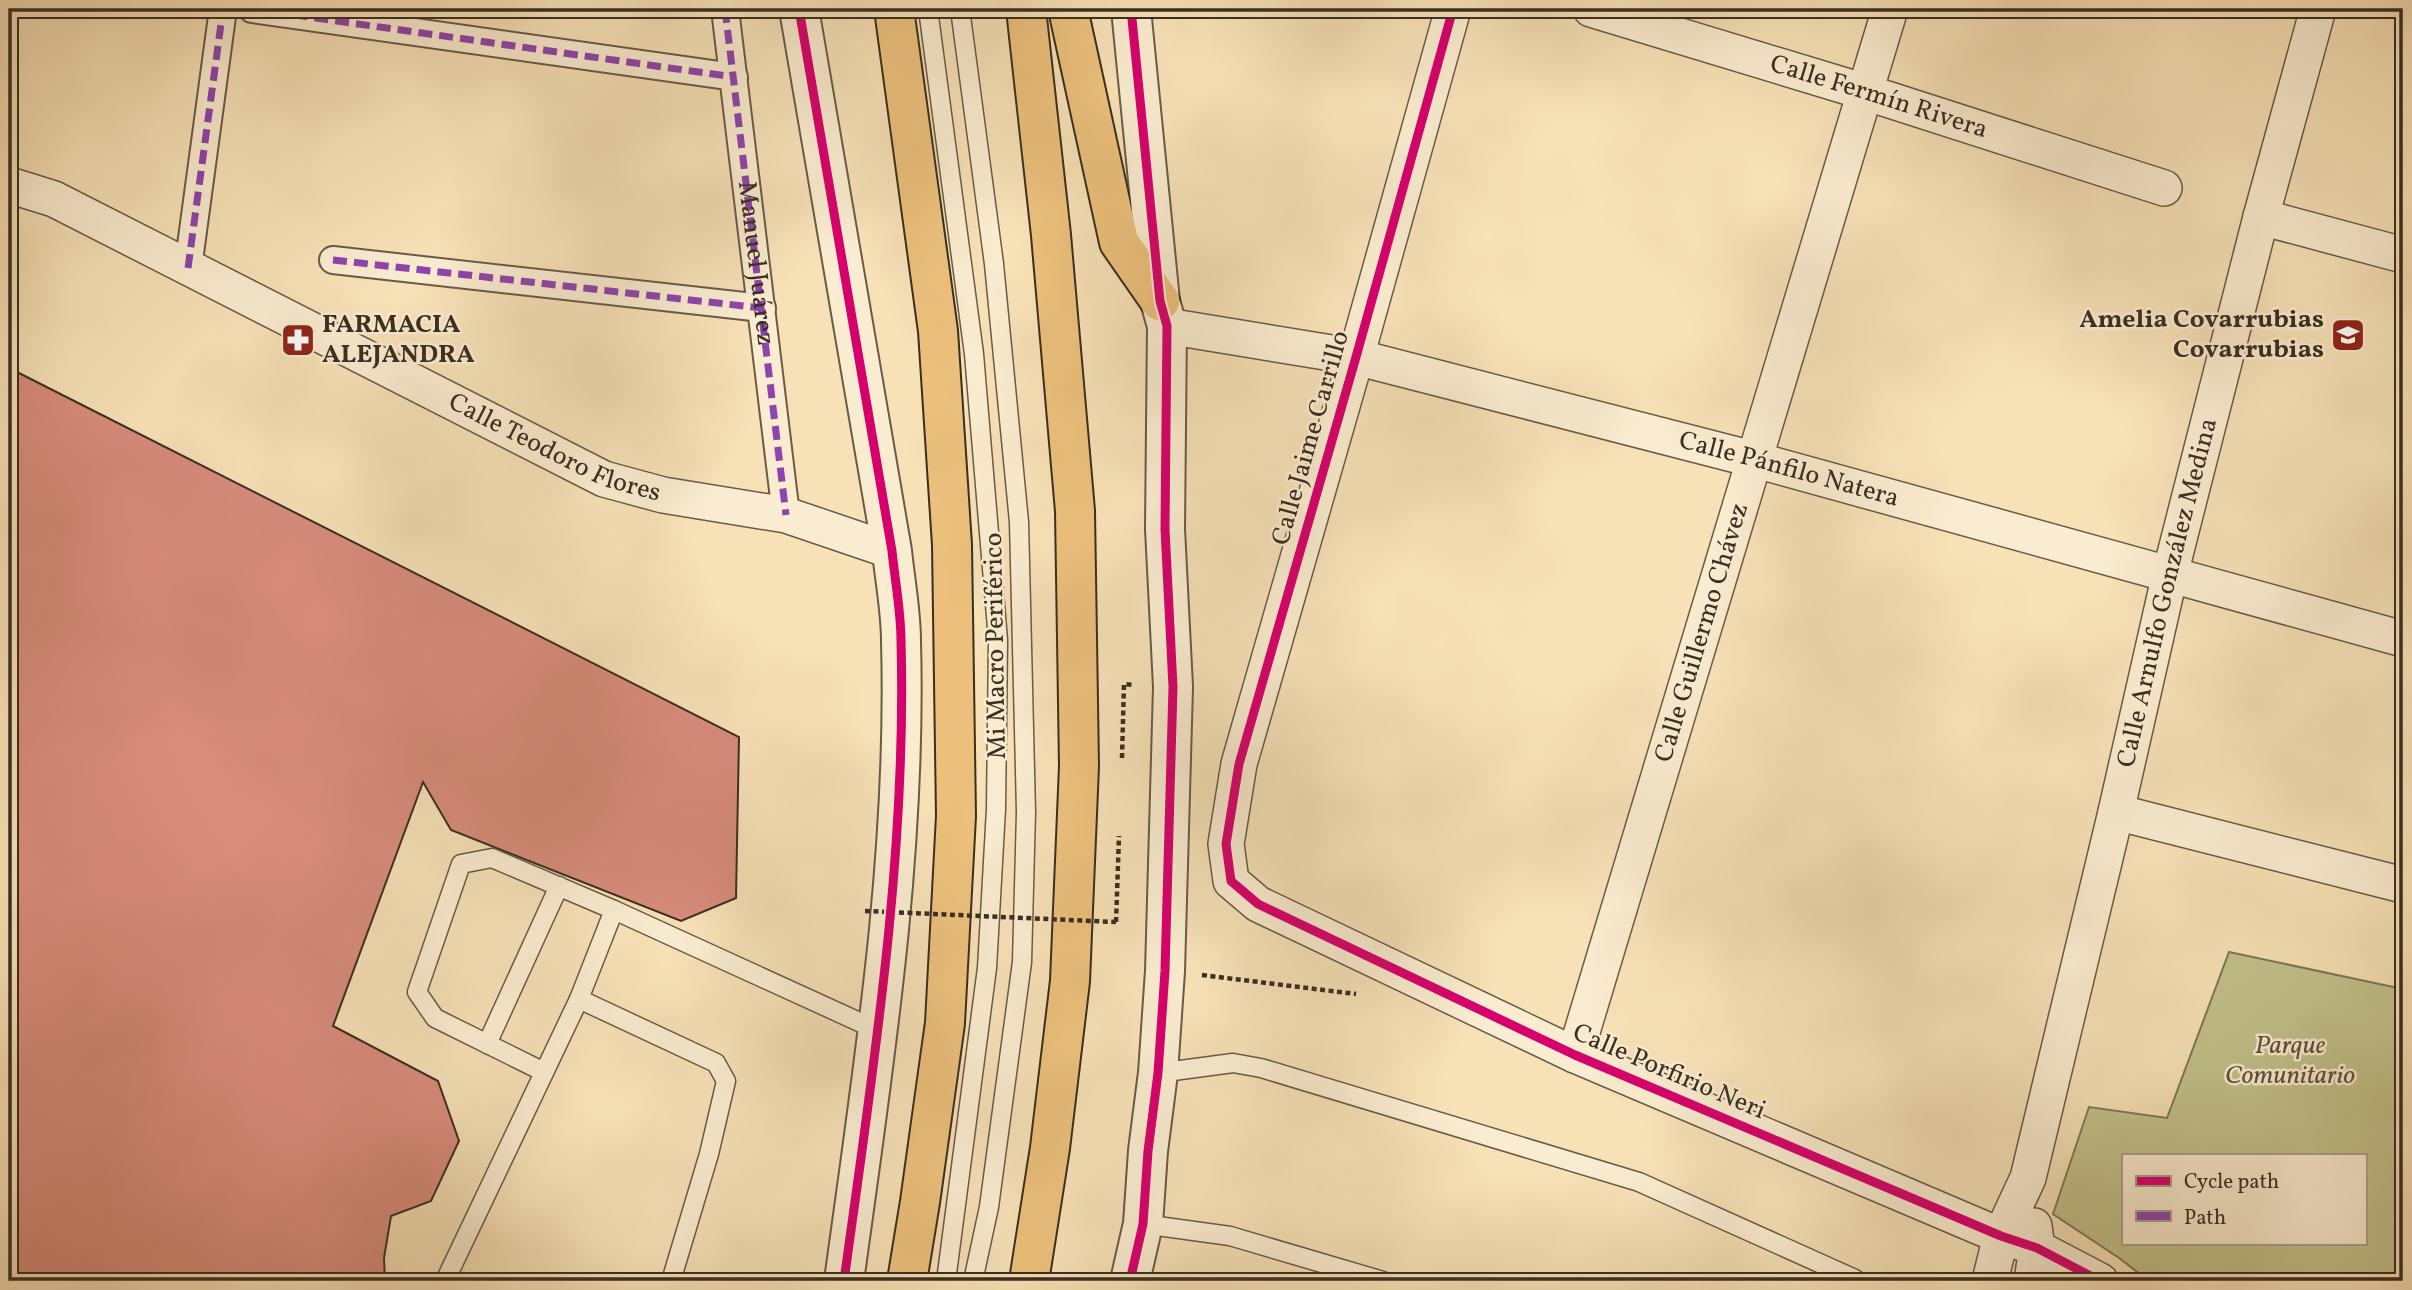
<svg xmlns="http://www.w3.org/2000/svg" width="2412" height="1290" font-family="Vollkorn,serif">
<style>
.green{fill:#c2c18b;stroke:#7e7856;stroke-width:2;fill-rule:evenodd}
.building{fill:#d88c7c;stroke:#3a2e21;stroke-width:2}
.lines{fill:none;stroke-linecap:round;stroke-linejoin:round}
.service-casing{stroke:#695b46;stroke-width:21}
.pedestrian-casing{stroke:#695b46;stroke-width:30}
.minor-casing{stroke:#695b46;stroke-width:38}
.tertiary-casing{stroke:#695b46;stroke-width:42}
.trunk-casing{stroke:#3a2e21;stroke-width:42}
.path{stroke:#3a2e21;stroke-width:4.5;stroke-dasharray:5 3.5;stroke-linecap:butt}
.service{stroke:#faecd0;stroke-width:18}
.pedestrian{stroke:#faecd0;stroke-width:26}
.minor{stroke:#faecd0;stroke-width:35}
.tertiary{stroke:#faecd0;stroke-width:38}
.trunk{stroke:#ecc07c;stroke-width:38}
.path-bridge{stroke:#3a2e21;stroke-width:4.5;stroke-dasharray:5 3.5;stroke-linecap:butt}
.quiet{stroke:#8e44ad;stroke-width:7;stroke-dasharray:14 7;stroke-linecap:butt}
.cycleway-casing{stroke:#faecd0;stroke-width:13}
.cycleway{stroke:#d6006c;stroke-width:9}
.labels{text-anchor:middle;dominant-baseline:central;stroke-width:5;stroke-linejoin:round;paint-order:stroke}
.street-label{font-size:26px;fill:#3a2e21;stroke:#faecd0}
.poi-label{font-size:26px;font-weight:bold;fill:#3a2e21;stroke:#faecd0;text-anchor:end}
.park-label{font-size:26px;font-style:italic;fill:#5c533c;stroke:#faecd0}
</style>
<rect width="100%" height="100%" fill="#f7e1b7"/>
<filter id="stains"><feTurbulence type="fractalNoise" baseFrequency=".00286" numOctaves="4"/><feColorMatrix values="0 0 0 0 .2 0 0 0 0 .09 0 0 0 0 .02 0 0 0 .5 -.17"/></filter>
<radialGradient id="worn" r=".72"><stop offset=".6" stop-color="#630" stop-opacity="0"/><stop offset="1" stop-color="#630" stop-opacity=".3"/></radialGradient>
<path class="green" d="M2229,952L2403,989V1281H2149L2119,1258L2053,1214L2089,1107L2167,1118ZM2123,1155H2365V1243H2123Z"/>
<path class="building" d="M9,368L739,737L736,898L681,921L451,830L423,782L333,1026L438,1081L459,1141L431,1201L391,1216L384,1258L385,1281H9Z"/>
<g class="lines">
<g class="service-casing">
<g id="service">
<path d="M928,9L974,354L998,640L996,809L987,968L946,1281"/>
<path d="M960,9L994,264L1019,522L1026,812L1022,962L989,1207L973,1281"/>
<path d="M579,999L716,1063L726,1081L709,1154L671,1281"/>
<path d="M487,1044L559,886"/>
<path d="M544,1072L435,1018L417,992L461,864L492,858L614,910L879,1031"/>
<path d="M1158,1073L1233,1063L1261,1068L1639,1182L1855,1279"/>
<path d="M1143,1224L1230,1236L1383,1281"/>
<path d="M445,1281L579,999L614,910"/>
</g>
</g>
<g class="pedestrian-casing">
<g id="pedestrian">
<path d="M252,9L734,77"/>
<path d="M725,9L786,515"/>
<path d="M333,260L762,308"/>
<path d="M188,268L223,9"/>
</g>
</g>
<g class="minor-casing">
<g id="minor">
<path d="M1453,9L1356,357L1239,764L1226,844L1231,881L1258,904L1575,1055L2001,1236L2037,1248L2100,1281"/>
<path id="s1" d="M1591,9L1865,92L2164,188"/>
<path id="s2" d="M9,185L54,199L604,479L663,495L786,515L892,551"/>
<path d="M2261,217L2403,255"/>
<path id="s3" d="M1167,326L1356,357L1756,460L2403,639"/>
<path d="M2116,812L2403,885"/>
<path id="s4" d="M1575,1055L1890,9"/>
<path id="s5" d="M1990,1281L2001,1236L2028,1178L2116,812L2170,574L2261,217L2318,9"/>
<path d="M2032,1281L2037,1248L2034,1226"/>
</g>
</g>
<g class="tertiary-casing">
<g id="tertiary">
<path d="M799,9L892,551C895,581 901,611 901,641C907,856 873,1069 844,1281"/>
<path d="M1130,1281L1143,1224L1148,1151L1158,1073L1165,971L1173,687L1165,529L1167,326L1160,301L1131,9"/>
</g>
</g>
<g class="trunk-casing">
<g id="trunk">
<path d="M894,9L938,331L952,545L956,816L945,1023L920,1202L907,1281"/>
<path d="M1026,9L1051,235L1075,511L1079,766L1070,981L1050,1148L1029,1281"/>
<path d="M1068,9L1119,242L1160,301"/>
</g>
</g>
<g class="path">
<path d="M1122,758L1124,684L1133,685"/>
<path d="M1116,922L1119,836"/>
<path d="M1202,975L1356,994"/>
</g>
<use href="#service" class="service"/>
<use href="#pedestrian" class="pedestrian"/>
<use href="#minor" class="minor"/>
<use href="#tertiary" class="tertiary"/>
<use href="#trunk" class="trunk"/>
<path class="path-bridge" d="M865,911L1116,922"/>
<g class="quiet">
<path d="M252,9L734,77"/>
<path id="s6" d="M725,9L786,515"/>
<path d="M333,260L762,308"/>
<path d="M188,268L223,9"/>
</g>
<g class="cycleway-casing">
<g id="cycleway">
<path d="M799,9L892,551C895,581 901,611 901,641C907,856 873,1069 844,1281"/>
<path d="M1453,9L1356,357L1239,764L1226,844L1231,881L1258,904L1575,1055L2001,1236L2037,1248L2100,1281"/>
<path d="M1130,1281L1143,1224L1148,1151L1158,1073L1165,971L1173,687L1165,529L1167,326L1160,301L1131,9"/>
</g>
</g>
<use href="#cycleway" class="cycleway"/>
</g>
<defs>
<g id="school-square" transform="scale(1.75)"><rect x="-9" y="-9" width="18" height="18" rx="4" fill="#8f2418" stroke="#faecd0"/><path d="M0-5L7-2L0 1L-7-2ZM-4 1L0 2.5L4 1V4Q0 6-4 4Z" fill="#fff"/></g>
<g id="pharmacy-square" transform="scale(1.75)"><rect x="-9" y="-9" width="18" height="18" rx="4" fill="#8f2418" stroke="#faecd0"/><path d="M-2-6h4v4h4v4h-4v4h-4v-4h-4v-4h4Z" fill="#fff"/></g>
</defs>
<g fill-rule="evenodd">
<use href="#school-square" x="2348" y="335"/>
<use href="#pharmacy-square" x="298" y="340"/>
</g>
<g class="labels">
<g class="street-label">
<text stroke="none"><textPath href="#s1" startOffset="301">Calle Fermín Rivera</textPath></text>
<text stroke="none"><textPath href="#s6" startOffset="256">Manuel Juárez</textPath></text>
<text transform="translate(1311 438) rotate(-74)">Calle Jaime Carrillo</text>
<text stroke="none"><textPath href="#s2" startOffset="607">Calle Teodoro Flores</textPath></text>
<text stroke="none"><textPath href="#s3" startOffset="639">Calle Pánfilo Natera</textPath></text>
<text stroke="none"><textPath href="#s5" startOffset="712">Calle Arnulfo González Medina</textPath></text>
<text stroke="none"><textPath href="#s4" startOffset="441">Calle Guillermo Chávez</textPath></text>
<text transform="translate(996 646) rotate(-91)">Mi Macro Periférico</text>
<text transform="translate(1669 1072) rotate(23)">Calle Porfirio Neri</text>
</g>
<g class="poi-label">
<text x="2324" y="320">Amelia Covarrubias<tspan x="2324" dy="30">Covarrubias</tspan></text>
<text x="322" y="325" text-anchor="start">FARMACIA<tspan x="322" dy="30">ALEJANDRA</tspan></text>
</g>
<g class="park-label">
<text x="2290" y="1046">Parque<tspan x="2290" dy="30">Comunitario</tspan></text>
</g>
</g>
<rect width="2412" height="1290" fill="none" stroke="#f7e1b7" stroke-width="35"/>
<rect x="10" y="10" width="2391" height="1269" fill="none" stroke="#3a2e21" stroke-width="3.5"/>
<rect x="18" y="18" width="2377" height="1255" fill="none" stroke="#3a2e21" stroke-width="2"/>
<rect x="2122" y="1154" width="245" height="91" fill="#faecd0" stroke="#ada08a" stroke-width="2"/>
<rect x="2136" y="1176" width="35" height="10" fill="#d6006c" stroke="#ada08a" stroke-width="2"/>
<text x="2184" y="1188" font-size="21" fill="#3a2e21">Cycle path</text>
<rect x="2136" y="1211" width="35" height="10" fill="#8e44ad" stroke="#ada08a" stroke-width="2"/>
<text x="2184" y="1224" font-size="21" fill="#3a2e21">Path</text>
<rect width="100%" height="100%" filter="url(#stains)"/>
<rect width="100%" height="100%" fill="url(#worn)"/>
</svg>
